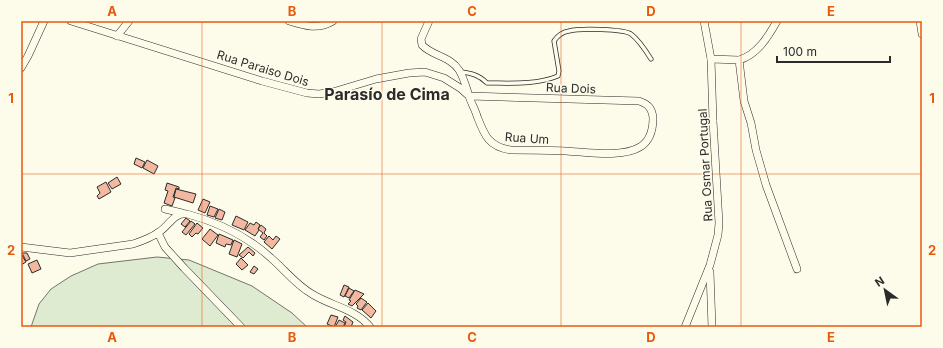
<svg xmlns="http://www.w3.org/2000/svg" width="943" height="348" font-family="Inter,sans-serif">
<style>
.grass{fill:#deebd1;stroke:#74746e}
.building{fill:#f2b8a0;stroke:#2b2b2b}
.lines{fill:none;stroke-linecap:round;stroke-linejoin:round}
.service-casing{stroke:#2b2b2b;stroke-width:5}
.minor-casing{stroke:#2b2b2b;stroke-width:8}
.service{stroke:#fdfbea;stroke-width:3.5}
.minor{stroke:#fdfbea;stroke-width:7}
.grid{fill:none;stroke:#e8590c;stroke-width:1;stroke-opacity:0.55}
.labels{text-anchor:middle;dominant-baseline:central;stroke-width:3;stroke-linejoin:round;paint-order:stroke}
.street-label{font-size:12px;fill:#2b2b2b;stroke:#fdfbea}
.district-label{font-size:16px;font-weight:bold;fill:#2b2b2b;stroke:#fdfbea}
.neatline{fill:none;stroke:#e8590c;stroke-width:1.5}
.grid-label{font-size:13px;text-anchor:middle;font-weight:bold;fill:#e8590c}
</style>
<rect width="100%" height="100%" fill="#fdfbea"/>
<path class="grass" d="M157,257L189,260L252,286L292,313L307,327H31L39,304L51,289L71,276L98,264Z"/>
<g class="building">
<path d="M136,158L145,162L142,168L134,164Z"/>
<path d="M147,160L158,166L154,174L143,168Z"/>
<path d="M117,177L121,184L112,189L108,183Z"/>
<path d="M106,182L111,192L99,199L97,196L100,193L97,187Z"/>
<path d="M167,183L179,187V189L176,188L173,197L175,198L172,206L164,203L168,191L165,190Z"/>
<path d="M176,189L196,194L193,203L174,197Z"/>
<path d="M203,199L210,202L205,213L198,210Z"/>
<path d="M210,206L218,209L214,217L207,215Z"/>
<path d="M219,209L225,212L222,220L215,218Z"/>
<path d="M236,216L248,222L244,230L232,225Z"/>
<path d="M186,218L190,221L185,227L181,224Z"/>
<path d="M191,221L195,224L186,235L182,232Z"/>
<path d="M256,222L260,225L258,229L259,230L255,236L245,230L250,223L254,225Z"/>
<path d="M197,223L203,228L198,234L196,233L192,237L189,234Z"/>
<path d="M261,225L266,229L264,233L267,236L264,240L260,237L263,233L258,229Z"/>
<path d="M210,229L218,235L210,246L202,239Z"/>
<path d="M219,234L233,240L231,245L226,244L225,247L216,243Z"/>
<path d="M269,236L273,240L276,236L280,239L272,249L264,242Z"/>
<path d="M234,240L242,244L237,257L229,254Z"/>
<path d="M248,247L255,253L253,256L249,252L243,258L239,255Z"/>
<path d="M22,253H27L30,259L26,261Z"/>
<path d="M21,254L26,262L21,265Z"/>
<path d="M241,258L248,265L242,270L236,264Z"/>
<path d="M37,260L41,269L32,273L28,264Z"/>
<path d="M254,266L258,269L254,274L250,272Z"/>
<path d="M344,285L349,287L344,297L340,295Z"/>
<path d="M349,288L354,291L349,298L345,296Z"/>
<path d="M355,290L364,294L352,306L348,304L351,301L349,300Z"/>
<path d="M361,298L367,302L361,310L357,308L358,306L356,304Z"/>
<path d="M368,303L376,311L371,318L362,310Z"/>
<path d="M331,315L338,317L334,327L327,324Z"/>
<path d="M345,316L353,322L351,327H344L346,322L343,320Z"/>
<path d="M339,320L345,323L343,327H335Z"/>
</g>
<g class="lines">
<g class="service-casing">
<path id="service" d="M461,72C471,73 479,75 487,83C510,83 536,85 558,76L559,71L554,41C558,35 563,32 569,31C579,28 624,29 631,34C639,40 646,51 651,59"/>
</g>
<g class="minor-casing">
<g id="minor">
<path d="M71,21L262,81L307,93L319,94L326,93L336,91L376,79L409,73L425,72L444,78L460,88L469,96L639,101C648,104 652,108 653,118C653,129 650,141 640,147C622,158 587,152 566,151C548,150 529,150 511,150C488,147 484,134 477,116C475,109 471,103 469,96C466,87 464,78 459,70C450,56 432,56 422,45L421,39L429,21"/>
<path d="M289,21C305,26 318,30 333,21"/>
<path d="M920,21L922,34"/>
<path d="M117,36L129,21"/>
<path d="M711,59L739,60L744,101L751,123L756,150L766,185L797,269"/>
<path d="M739,60C757,55 768,37 777,21"/>
<path d="M21,68L28,56L44,21"/>
<path d="M165,209L182,213"/>
<path d="M158,233L165,247L184,268L241,327"/>
<path d="M21,247L70,253L133,244C142,241 151,238 159,232C169,226 174,212 187,214C217,222 248,237 271,258C285,270 296,285 312,294C331,306 356,309 370,327"/>
<path d="M710,272L712,327"/>
<path d="M685,327L710,265L718,235L719,223L713,121L711,59L704,21"/>
</g>
</g>
<use href="#service" class="service"/>
<use href="#minor" class="minor"/>
</g>
<path class="grid" d="M202,21V327M382,21V327M561,21V327M741,21V327M21,174H922"/>
<g class="labels">
<g class="street-label">
<text transform="translate(263 68) rotate(17)">Rua Paraiso Dois</text>
<text transform="translate(571 88) rotate(2)">Rua Dois</text>
<text transform="translate(527 138) rotate(4)">Rua Um</text>
<text transform="translate(705 165) rotate(-93)">Rua Osmar Portugal</text>
</g>
<g class="district-label">
<text x="387" y="94">Parasío de Cima</text>
</g>
</g>
<rect width="943" height="348" fill="none" stroke="#fdfbea" stroke-width="44"/>
<g transform="translate(885 290) rotate(327)" stroke="#fdfbea" stroke-width="3" paint-order="stroke">
<path d="M0-3L7 15L0 10L-7 15Z" fill="#2b2b2b"/>
<text y="-6" font-size="11" font-weight="bold" text-anchor="middle" fill="#2b2b2b">N</text>
</g>
<path d="M777 56v6h113v-6" fill="none" stroke="#2b2b2b" stroke-width="2"/>
<text x="783" y="56" font-size="12" fill="#2b2b2b" stroke="#fdfbea" stroke-width="3" paint-order="stroke">100 m</text>
<rect x="22" y="22" width="899" height="304" class="neatline"/>
<g class="grid-label">
<text x="112" y="16">A</text>
<text x="292" y="16">B</text>
<text x="472" y="16">C</text>
<text x="651" y="16">D</text>
<text x="831" y="16">E</text>
<text x="11" y="103">1</text>
<text x="932" y="103">1</text>
<text x="11" y="255">2</text>
<text x="932" y="255">2</text>
<text x="112" y="342">A</text>
<text x="292" y="342">B</text>
<text x="472" y="342">C</text>
<text x="651" y="342">D</text>
<text x="831" y="342">E</text>
</g>
</svg>
